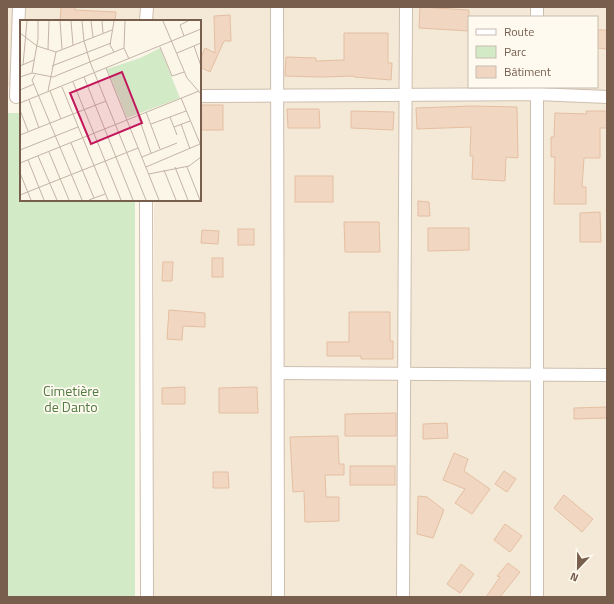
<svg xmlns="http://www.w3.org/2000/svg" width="614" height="604" font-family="'Titillium Web',sans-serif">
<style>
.residential{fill:#f4e8d7;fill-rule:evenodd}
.green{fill:#d3eac7}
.building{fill:#f1d7c1;stroke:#e4bfa2}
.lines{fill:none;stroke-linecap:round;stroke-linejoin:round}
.street-casing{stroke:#cebeaf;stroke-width:14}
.street{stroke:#fff;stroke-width:12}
.labels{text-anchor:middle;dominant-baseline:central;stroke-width:3.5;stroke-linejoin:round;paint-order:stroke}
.park-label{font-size:14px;fill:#527c44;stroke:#fffaf0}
.inset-road{fill:none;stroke:#c3b4a6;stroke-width:1}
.view{fill:#c2185b;fill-opacity:0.15;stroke:#c2185b;stroke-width:2}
.inset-edge{fill:none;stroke:#775e4d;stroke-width:2}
</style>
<rect width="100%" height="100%" fill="#fcf6e9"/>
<path class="residential" d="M7,7H607V597H153L154,200H200V21H21V86H7ZM469,17H597V87H469Z"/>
<path class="green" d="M7,113H21V200H135V597H7Z"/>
<g class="building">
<path d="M61,7H75V10L116,12L115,21H60Z"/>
<path d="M420,7L469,10V31L419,28Z"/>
<path d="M230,15L231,41H224L210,72L200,67V60L205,48L215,53L214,16Z"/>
<path d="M597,30H607V49L597,48Z"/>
<path d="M344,33H388V63H392L391,80L354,77V76L321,77L285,76L286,57L316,58V61L344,60Z"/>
<rect x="200" y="105" width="23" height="25"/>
<path d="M472,106L517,107L518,158L506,157L505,181L472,179L473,156H470L471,127L417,129L416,108Z"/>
<path d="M287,109H319L320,128H288Z"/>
<path d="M351,111L394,112L393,130L351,128Z"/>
<path d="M586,111H607V128H600V158H584L582,187H586V204H554L555,157H551V137H554L555,113L587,114Z"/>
<rect x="295" y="176" width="38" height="26"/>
<path d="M418,201L429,202L430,216H418Z"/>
<path d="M600,212L601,242H580V213Z"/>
<path d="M344,222H379L380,252H345Z"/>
<path d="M428,228H469V250L428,251Z"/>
<rect x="238" y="229" width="16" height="16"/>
<path d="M202,230L219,231L218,244L201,243Z"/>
<rect x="212" y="258" width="11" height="19"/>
<path d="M163,262H173L172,281H162Z"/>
<path d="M169,310L205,313V327L183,326L182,340L167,339Z"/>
<path d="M349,312H390V341H393V359H361V356H327V342H349Z"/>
<path d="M185,387V404H162V388Z"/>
<path d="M257,387L258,413H219V388Z"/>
<path d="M607,407V418L574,419V408Z"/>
<path d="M396,413V436H345V414Z"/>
<path d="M447,423L448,438L423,439V424Z"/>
<path d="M338,436L339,464H344V475H325L326,497H339V521L305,522L304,491L293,492L290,437Z"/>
<path d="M454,453L468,459L464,471L490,489L472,514L455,503L465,489L443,480Z"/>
<rect x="350" y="466" width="45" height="19"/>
<path d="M504,471L516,479L507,492L495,484Z"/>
<path d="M213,472H228L229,488H213Z"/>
<path d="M564,495L593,519L582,532L554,508Z"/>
<path d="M418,496L427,497L444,510L433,538L417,534Z"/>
<path d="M505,524L522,536L510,552L494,540Z"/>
<path d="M508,563L520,572L500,597H486L500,577L497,576Z"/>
<path d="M461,564L474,574L460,593L447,584Z"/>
</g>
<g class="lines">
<g class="street-casing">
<g id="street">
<path d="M277,7L278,597"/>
<path d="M537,17V7"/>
<path d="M146,21L147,7"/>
<path d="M200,96L537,94L607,97"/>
<path d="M16,97L19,7"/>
<path d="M146,200L147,597"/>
<path d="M278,373L607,375"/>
<path d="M403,597L406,7"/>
<path d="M537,597V87"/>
</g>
</g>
<use href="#street" class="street"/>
</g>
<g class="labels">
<g class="park-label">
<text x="71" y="390">Cimetière<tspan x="71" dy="16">de Danto</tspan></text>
</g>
</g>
<g transform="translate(20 20)">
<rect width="181" height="181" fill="#fcf6e9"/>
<path d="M140,28L160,78L107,98L87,49L120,38Z" fill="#d3eac7"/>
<path class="inset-road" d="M40,1L42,29M51,1L53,25M62,1L64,21L70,42L126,180M71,1L73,17M82,1L83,13M94,1L90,25L94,32M105,1L104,28L109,39M143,1L167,58L181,74M0,13L17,26L36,32L92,10M164,16L160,5L168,1M174,26L181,46M140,27L152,56L164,52M28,29L29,1M157,33L181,23M3,45L7,1M0,46L14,40M32,46L91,23M86,48L139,180M12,53L18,19V1M15,55L12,60L62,180M0,57L12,53L33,57L104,28M64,57L113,180M53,62L101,180M42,67L88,180M0,70L14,64M28,71L36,32M30,71L41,99M161,78L181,126M9,80L19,108M0,83L181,9M0,90L8,111M126,92L140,129M118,95L131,133M150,97L157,115M131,104L166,91M161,104L170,129M154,107L170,101M0,115L86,81M51,123L74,178M0,130L58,107M29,132L49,180M18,136L37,180M122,137L157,123M8,140L24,180M0,143L179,71M126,147L180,124M155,147L168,180M167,147L180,180M144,150L156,180M0,153L11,180M129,154L169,146L181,137M0,175L118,128M69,180L85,174"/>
<path class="view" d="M102,52L122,103L71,124L50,73Z"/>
<rect width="181" height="181" class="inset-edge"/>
</g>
<rect width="614" height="604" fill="none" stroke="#775e4d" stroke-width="16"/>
<rect x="468" y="16" width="130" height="72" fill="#fffaf0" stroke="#c9bcaf"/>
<rect x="476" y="29" width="20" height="6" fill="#ffffff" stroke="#c9bcaf"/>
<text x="504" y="36" font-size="12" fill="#775e4d">Route</text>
<rect x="476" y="46" width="20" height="12" fill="#d3eac7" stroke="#c9bcaf"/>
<text x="504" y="56" font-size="12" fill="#775e4d">Parc</text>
<rect x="476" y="66" width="20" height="12" fill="#f1d7c1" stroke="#c9bcaf"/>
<text x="504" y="76" font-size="12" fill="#775e4d">Bâtiment</text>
<g transform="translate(578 568) rotate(202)" stroke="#fffaf0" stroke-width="3" paint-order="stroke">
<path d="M0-3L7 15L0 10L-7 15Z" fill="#775e4d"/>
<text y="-6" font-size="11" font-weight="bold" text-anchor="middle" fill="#775e4d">N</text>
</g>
</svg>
